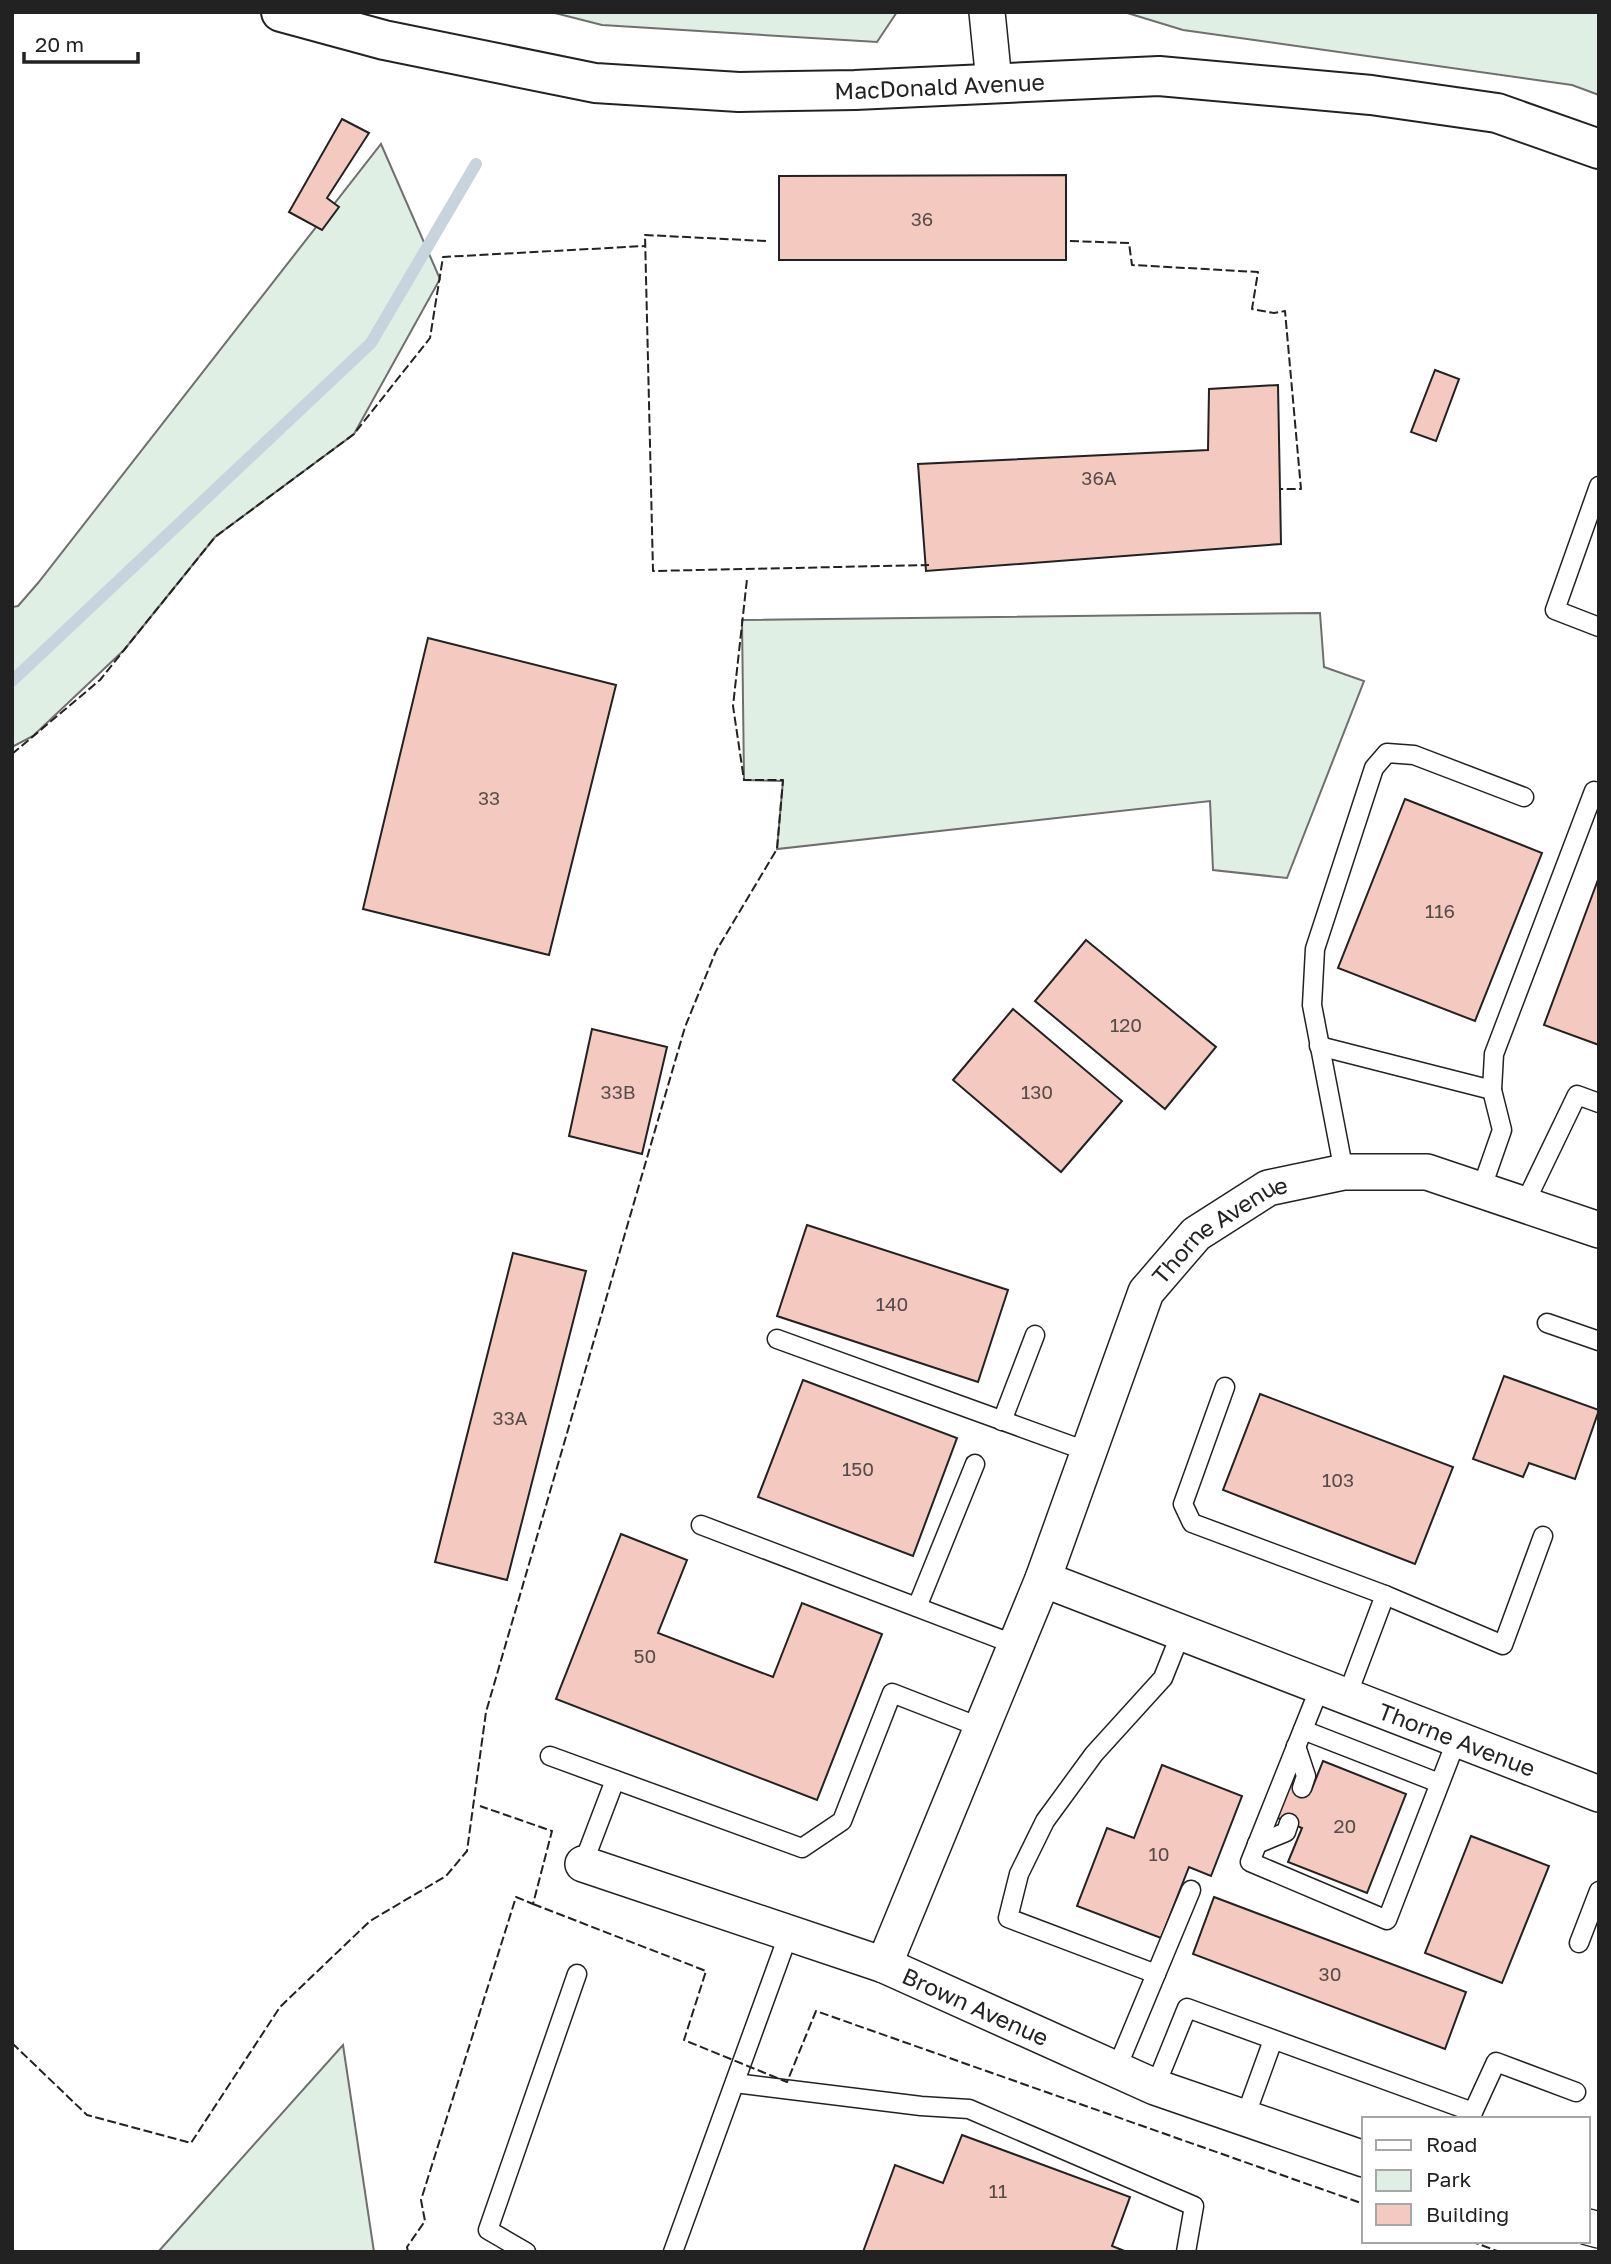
<svg xmlns="http://www.w3.org/2000/svg" width="1611" height="2264" font-family="'Golos Text',sans-serif">
<style>
.green{fill:#e0efe3;stroke:#6f6f6f;stroke-width:2}
.lines{fill:none;stroke-linecap:round;stroke-linejoin:round}
.stream{stroke:#c7d3dd;stroke-width:12}
.building{fill:#f3c9c0;stroke:#222;stroke-width:2}
.service-casing{stroke:#222;stroke-width:21}
.minor-casing{stroke:#222;stroke-width:38}
.tertiary-casing{stroke:#222;stroke-width:42}
.service{stroke:#fff;stroke-width:18}
.minor{stroke:#fff;stroke-width:35}
.tertiary{stroke:#fff;stroke-width:38}
.fence{stroke:#222;stroke-width:2;stroke-dasharray:9 3.5;stroke-linecap:butt}
.labels{text-anchor:middle;dominant-baseline:central;stroke-width:5;stroke-linejoin:round;paint-order:stroke}
.number-label{font-size:19px;fill:#564c4a}
.street-label{font-size:23px;fill:#222;stroke:#fff}
</style>
<rect width="100%" height="100%" fill="#fff"/>
<g class="green">
<path d="M551,12H897L877,42L602,25Z"/>
<path d="M1124,12H1599V95L1572,85L1183,30Z"/>
<path d="M381,144L440,279L354,434L215,537L124,650L33,736L12,747V607L18,606L38,583Z"/>
<path d="M1320,613L1324,667L1364,681L1287,878L1213,870L1210,801L777,849L783,781L744,780L742,620Z"/>
<path d="M343,2045L374,2252H158Z"/>
</g>
<g class="lines">
<path class="stream" d="M12,681L371,343L476,164"/>
</g>
<g class="building">
<path d="M342,119L369,133L327,198L339,207L322,230L289,212Z"/>
<path d="M1066,175V260H779V176Z"/>
<path d="M1435,370L1459,379L1436,441L1411,432Z"/>
<path d="M1278,385L1281,544L926,571L918,464L1208,450L1209,389Z"/>
<path d="M428,638L616,685L549,955L363,909Z"/>
<path d="M1405,799L1542,853L1475,1021L1338,968Z"/>
<path d="M1599,877V1045L1544,1025Z"/>
<path d="M1086,940L1216,1047L1165,1109L1035,1001Z"/>
<path d="M1013,1009L1122,1101L1061,1172L953,1080Z"/>
<path d="M592,1029L667,1047L642,1154L569,1136Z"/>
<path d="M807,1225L1008,1290L978,1382L777,1316Z"/>
<path d="M513,1253L586,1271L507,1580L435,1562Z"/>
<path d="M1504,1376L1599,1410L1575,1479L1529,1463L1523,1477L1473,1459Z"/>
<path d="M803,1380L957,1438L913,1556L758,1497Z"/>
<path d="M1260,1394L1453,1467L1415,1564L1223,1490Z"/>
<path d="M621,1534L687,1560L658,1633L773,1677L802,1603L882,1634L817,1800L556,1699Z"/>
<path d="M1323,1761L1406,1794L1367,1893L1288,1862L1302,1828L1273,1816L1287,1782L1311,1791Z"/>
<path d="M1162,1765L1242,1796L1211,1876L1189,1867L1161,1938L1077,1906L1107,1828L1134,1838Z"/>
<path d="M1471,1836L1549,1866L1502,1983L1425,1953Z"/>
<path d="M1214,1897L1466,1992L1445,2049L1193,1954Z"/>
<path d="M962,2135L1130,2197L1112,2246L1127,2252H863L895,2165L943,2183Z"/>
</g>
<g class="lines">
<g class="service-casing">
<g id="service">
<path d="M1599,486L1555,610L1599,627"/>
<path d="M1319,1046L1492,1090L1494,1054L1594,791L1599,793"/>
<path d="M1344,1172L1312,1005L1315,949L1374,768L1387,753L1414,755L1524,797"/>
<path d="M1481,1190L1502,1130L1492,1090"/>
<path d="M1524,1205L1577,1095L1599,1103"/>
<path d="M1547,1323L1599,1341"/>
<path d="M777,1339L1089,1452"/>
<path d="M1225,1387L1183,1504L1192,1523L1385,1595L1347,1696"/>
<path d="M1002,1421L1035,1335"/>
<path d="M701,1525L1016,1645"/>
<path d="M1385,1595L1503,1645L1543,1536"/>
<path d="M917,1607L975,1464"/>
<path d="M1320,1687L1250,1862L1387,1920L1457,1739"/>
<path d="M1303,1730L1439,1783"/>
<path d="M1296,1746L1306,1776L1302,1788"/>
<path d="M550,1756L802,1848L842,1821L892,1693L982,1728"/>
<path d="M1257,1844L1286,1832L1289,1823"/>
<path d="M583,1864L615,1780"/>
<path d="M1579,1943L1599,1891"/>
<path d="M1156,1974L1191,1890"/>
<path d="M1116,2070L1156,1974L1008,1918L1019,1874L1045,1821L1094,1754L1163,1678L1181,1633"/>
<path d="M735,2083L921,2106L969,2109L1194,2206L1186,2252"/>
<path d="M1155,2087L1187,2008L1473,2112L1471,2119"/>
<path d="M1473,2112L1496,2062L1576,2092"/>
<path d="M1244,2120L1273,2040"/>
<path d="M526,2252L488,2230L577,1974"/>
<path d="M673,2252L789,1933"/>
</g>
</g>
<g class="minor-casing">
<g id="minor">
<path d="M987,12L994,82"/>
<path id="s1" d="M1043,1579L1599,1794"/>
<path id="s2" d="M583,1864L884,1965L1155,2087L1364,2159"/>
<path id="s3" d="M884,1965L1043,1579L1146,1292L1196,1234L1268,1188L1344,1172H1427L1599,1230"/>
<path d="M1588,2227L1599,2230"/>
</g>
</g>
<g class="tertiary-casing">
<g id="tertiary">
<path id="s4" d="M281,12L384,40L595,83L739,92L855,90L1159,76L1371,95L1497,113L1599,149"/>
</g>
</g>
<use href="#service" class="service"/>
<use href="#minor" class="minor"/>
<use href="#tertiary" class="tertiary"/>
<g class="fence">
<path d="M766,241L645,235L653,571L929,565"/>
<path d="M1070,241L1129,243L1132,265L1258,272L1252,309L1274,313L1285,311L1301,489H1280"/>
<path d="M12,754L100,680L215,537L354,434L430,338L443,257L645,246"/>
<path d="M533,1904L706,1971L684,2040L787,2082L816,2011L1364,2204"/>
<path d="M12,2043L87,2115L191,2143L280,2007L370,1921L446,1876L467,1851L486,1712L685,1027L716,951L777,849L783,780H744L733,706L747,579"/>
<path d="M1470,2241L1500,2252"/>
<path d="M408,2252L407,2247L425,2221L421,2200L516,1897L533,1904L552,1831L480,1806"/>
</g>
</g>
<g class="labels">
<g class="number-label">
<text x="922" y="218">36</text>
<text x="1099" y="477">36A</text>
<text x="489" y="797">33</text>
<text x="1440" y="910">116</text>
<text x="1126" y="1024">120</text>
<text x="618" y="1091">33B</text>
<text x="1037" y="1091">130</text>
<text x="892" y="1303">140</text>
<text x="510" y="1417">33A</text>
<text x="858" y="1468">150</text>
<text x="1338" y="1479">103</text>
<text x="645" y="1655">50</text>
<text x="1345" y="1825">20</text>
<text x="1159" y="1853">10</text>
<text x="1330" y="1973">30</text>
<text x="998" y="2190">11</text>
</g>
<g class="street-label">
<text stroke="none"><textPath href="#s4" startOffset="667">MacDonald Avenue</textPath></text>
<text stroke="none"><textPath href="#s3" startOffset="821">Thorne Avenue</textPath></text>
<text stroke="none"><textPath href="#s1" startOffset="444">Thorne Avenue</textPath></text>
<text stroke="none"><textPath href="#s2" startOffset="418">Brown Avenue</textPath></text>
</g>
</g>
<rect width="1611" height="2264" fill="none" stroke="#222222" stroke-width="28"/>
<rect x="1362" y="2117" width="228" height="126" fill="#ffffff" stroke="#a7a7a7" stroke-width="2"/>
<rect x="1376" y="2140" width="35" height="10" fill="#ffffff" stroke="#a7a7a7" stroke-width="2"/>
<text x="1426" y="2152" font-size="21" fill="#222222">Road</text>
<rect x="1376" y="2170" width="35" height="21" fill="#e0efe3" stroke="#a7a7a7" stroke-width="2"/>
<text x="1426" y="2187" font-size="21" fill="#222222">Park</text>
<rect x="1376" y="2204" width="35" height="21" fill="#f3c9c0" stroke="#a7a7a7" stroke-width="2"/>
<text x="1426" y="2222" font-size="21" fill="#222222">Building</text>
<path d="M24 52v10h114v-10" fill="none" stroke="#222222" stroke-width="3.5"/>
<text x="35" y="52" font-size="21" fill="#222222" stroke="#ffffff" stroke-width="5" paint-order="stroke">20 m</text>
</svg>
